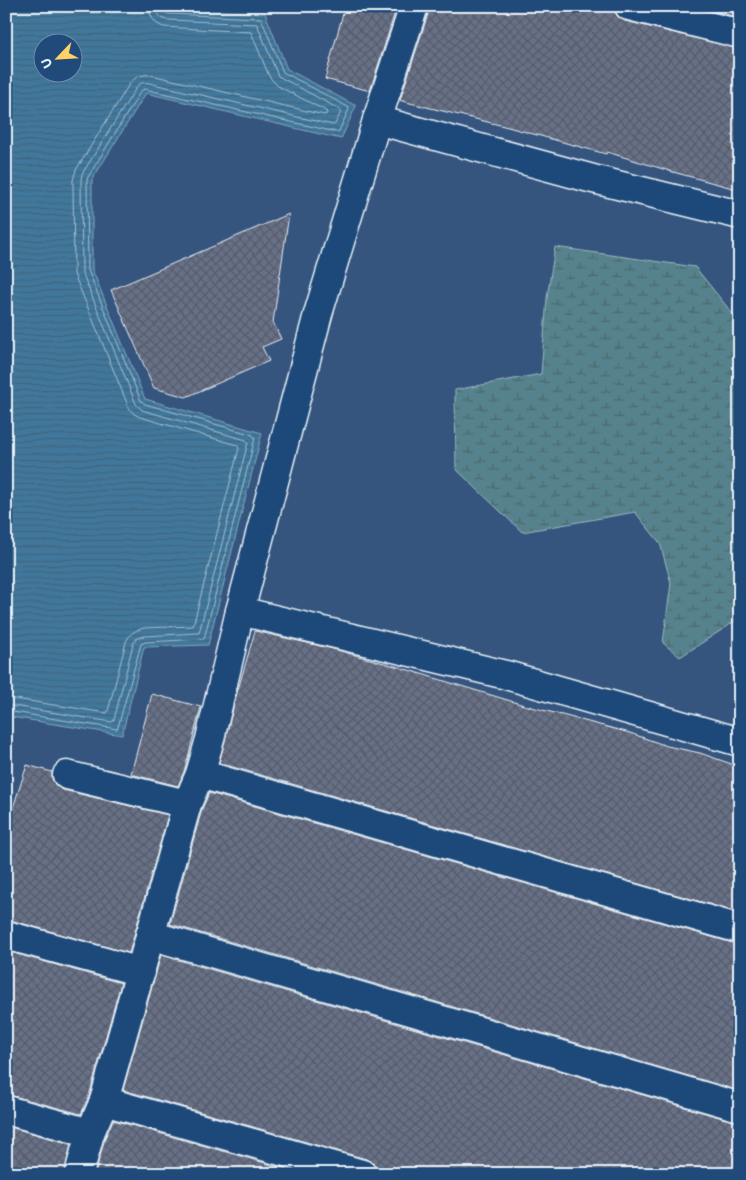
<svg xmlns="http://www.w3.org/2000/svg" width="746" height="1180" font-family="Itim,sans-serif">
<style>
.wetland{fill:url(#wetland-marsh);stroke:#9ebac2}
.water{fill:url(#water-rules);stroke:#84a8c1;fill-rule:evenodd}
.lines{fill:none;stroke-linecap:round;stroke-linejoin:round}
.shore{stroke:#a5c1d4;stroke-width:1}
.building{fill:url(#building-cross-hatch);stroke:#e8f1f8}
.minor-casing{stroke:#e8f1f8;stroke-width:31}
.minor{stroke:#1f4a7a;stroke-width:28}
</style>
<defs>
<pattern id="wetland-marsh" width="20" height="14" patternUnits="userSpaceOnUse" patternTransform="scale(1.25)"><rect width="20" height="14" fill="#54828c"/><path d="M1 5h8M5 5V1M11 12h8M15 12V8" fill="none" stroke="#4e686e"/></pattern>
<pattern id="water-rules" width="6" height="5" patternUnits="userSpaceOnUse" patternTransform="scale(1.25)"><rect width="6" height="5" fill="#41789d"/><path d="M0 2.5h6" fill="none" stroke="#436278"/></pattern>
<pattern id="building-cross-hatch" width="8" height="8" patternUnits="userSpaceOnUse" patternTransform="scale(1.25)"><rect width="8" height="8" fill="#677088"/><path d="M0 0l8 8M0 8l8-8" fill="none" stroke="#565c69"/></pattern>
</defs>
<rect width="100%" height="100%" fill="#35557e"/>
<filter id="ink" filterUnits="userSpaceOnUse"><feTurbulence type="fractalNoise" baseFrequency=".02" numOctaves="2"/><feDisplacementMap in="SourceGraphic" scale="10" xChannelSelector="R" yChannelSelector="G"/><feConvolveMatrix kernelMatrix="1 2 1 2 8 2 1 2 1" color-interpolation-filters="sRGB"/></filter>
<g filter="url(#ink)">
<path class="wetland" d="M555,247L695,267L740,323V618L680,657L663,643L671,583L660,543L635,512L522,532L456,469L455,390L541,374L547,298Z"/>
<path class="water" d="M6,6H116L265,13L287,69L356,106L341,139L146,93L92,180V269L145,399L262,433L208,645L144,647L122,735L11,717L6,730ZM42,42H72V72H42Z"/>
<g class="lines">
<g class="shore">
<path d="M6,699H15L107,713L108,711L126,642C129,634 135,630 144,628L193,626L239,448L237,445L140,417L134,414L129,408L74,274L73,180L76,170L130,83C135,77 142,74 151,75L324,115L327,114L326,111L278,86L273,81L269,76L251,32L163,27C154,23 149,16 149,6"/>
<path d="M6,707L13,706L112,722L114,720L133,644L137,638L144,636L199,633L248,442L246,440L142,410L136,404L82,272L81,180L82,174L136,88C139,83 143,82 149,83L333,125L335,124L341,112L339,109L278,76L257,24L166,20C160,18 156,13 156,6"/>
<path d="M6,716L9,713L13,712L117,729L118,727L141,644L145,642L204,639L255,438L253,435L145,404L141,401L88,270L87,180L88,177L141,91L144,89L336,132L339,131L349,109L348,107L283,72L261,18L168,14L163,11V6"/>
</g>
</g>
<g class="building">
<path d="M345,6H397L370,91L325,79Z"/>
<path d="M429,6H614V11L618,17L625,21L740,49V190L673,172L607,152L606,154L508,127L402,101L400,100L429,11Z"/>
<path d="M694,6H740V18Z"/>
<path d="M289,214L273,322L281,339L262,347L269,361L186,397L154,388L111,290Z"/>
<path d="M255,631L333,649L395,666L524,705L630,733L667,746L700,753L740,767V913L219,763L237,693Z"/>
<path d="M152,694L201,707L185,769L178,786L131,774Z"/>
<path d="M27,765L52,772V779L56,786L63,790L168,815L129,953L10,920H6V829Z"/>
<path d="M209,793L736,944H740V1091L170,924L202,809Z"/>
<path d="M6,951L121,983L89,1096L81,1114L10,1095H6Z"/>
<path d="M161,955L736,1122H740V1174H377V1170L374,1164L366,1159L123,1090Z"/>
<path d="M113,1120L304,1174H95L105,1138Z"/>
<path d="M6,1126L71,1144L64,1174H6Z"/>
</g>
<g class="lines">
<g class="minor-casing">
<g id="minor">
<path d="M629,6L740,34"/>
<path d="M377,120L593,179L740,215"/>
<path d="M240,611L506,675L740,742"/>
<path d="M200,774L740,929"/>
<path d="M67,775L187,804"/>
<path d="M6,935L141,972"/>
<path d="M150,935L740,1107"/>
<path d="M104,1101L362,1174"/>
<path d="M6,1110L90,1133"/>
<path d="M79,1174L90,1133L104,1101L187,804L200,774L210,739L240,611L318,314L377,120L414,6"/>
</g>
</g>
<use href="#minor" class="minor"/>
</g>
</g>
<rect width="746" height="1180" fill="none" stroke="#1f4a7a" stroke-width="25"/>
<rect x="12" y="12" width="721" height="1155" fill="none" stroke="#e8f1f8" stroke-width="2" filter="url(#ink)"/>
<g transform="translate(58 58) rotate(245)"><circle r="24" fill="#1f4a7a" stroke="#6f8dac"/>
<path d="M0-4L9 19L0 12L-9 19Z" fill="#ffd166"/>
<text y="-8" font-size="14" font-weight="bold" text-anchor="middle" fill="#e8f1f8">U</text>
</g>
</svg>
